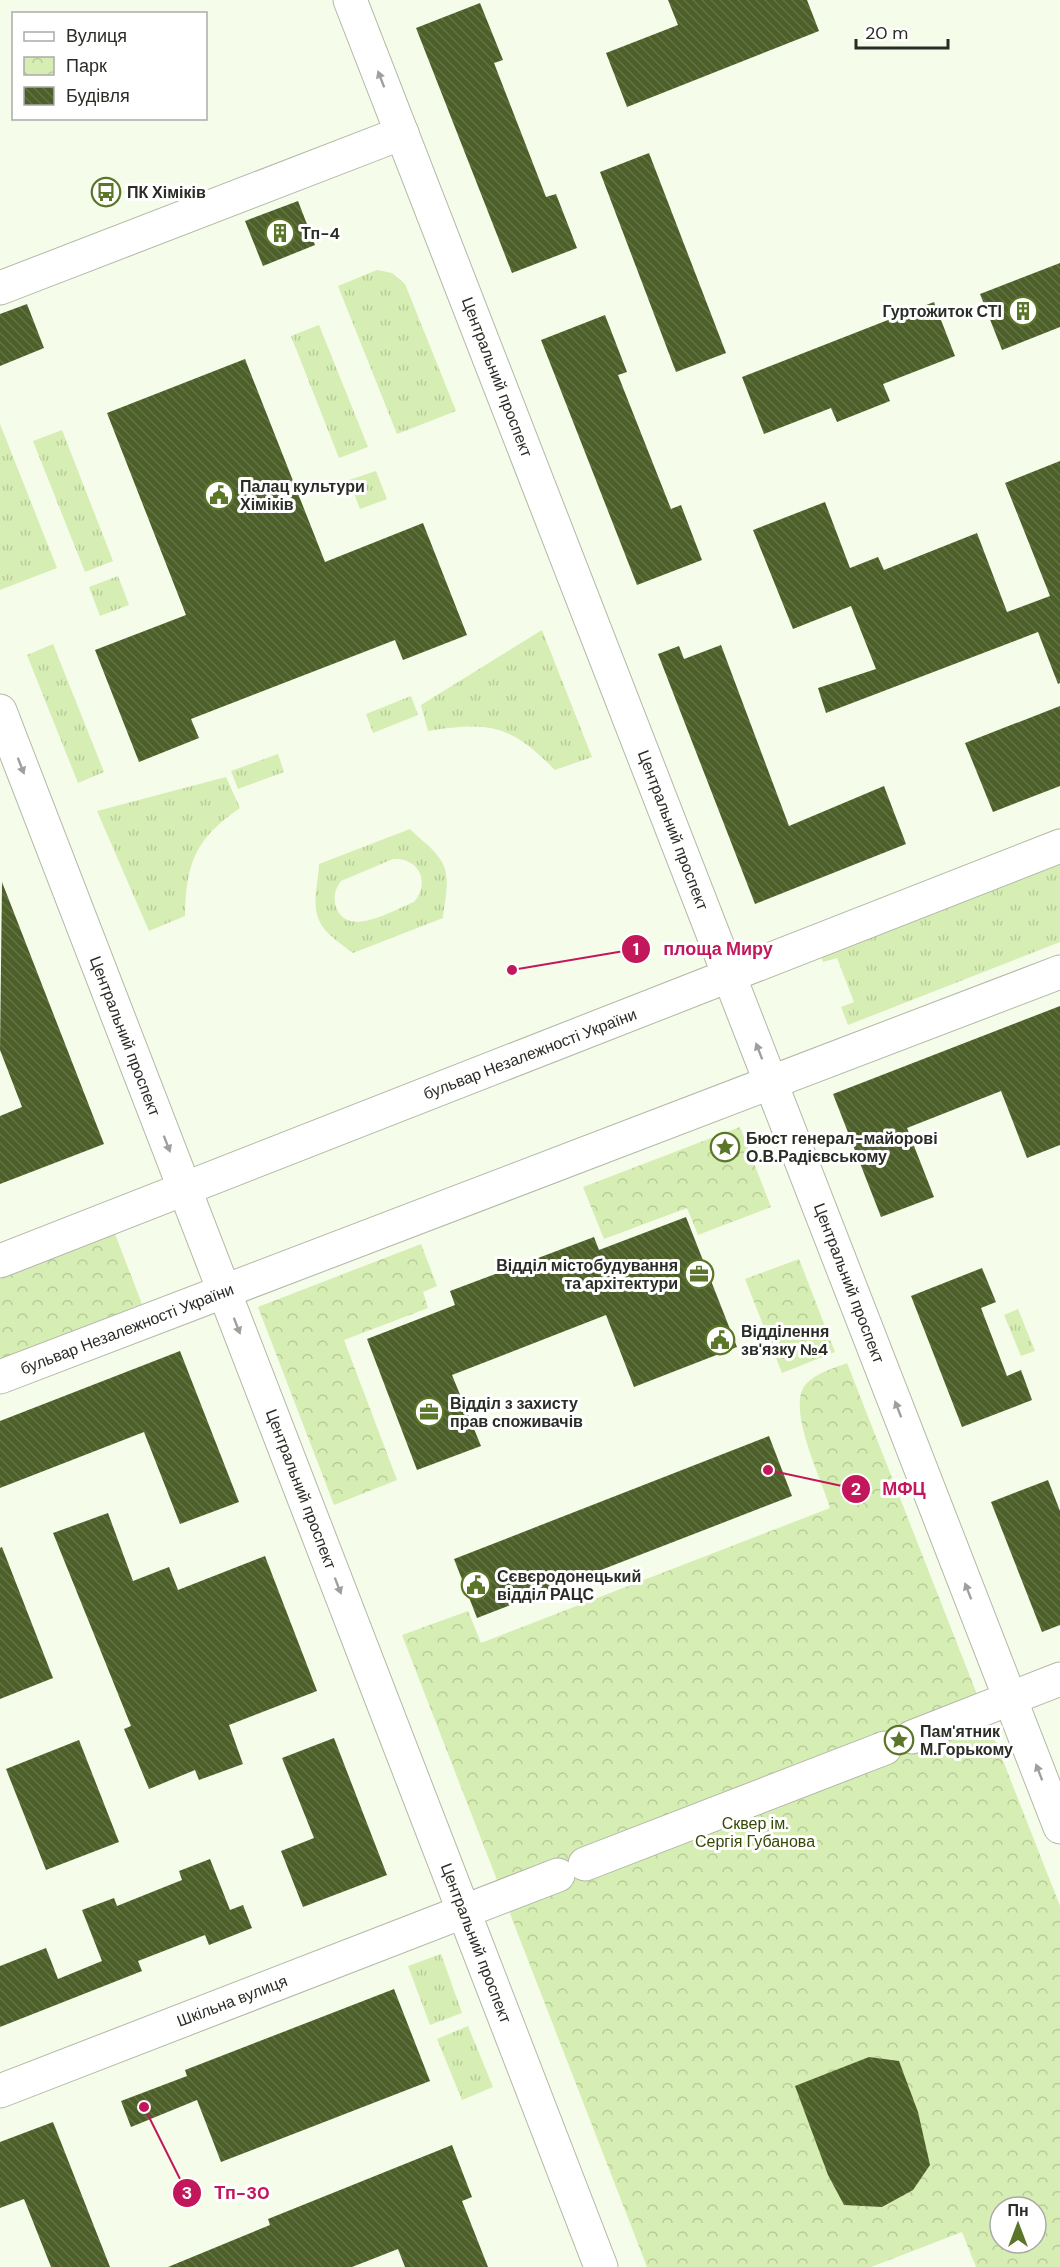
<svg xmlns="http://www.w3.org/2000/svg" width="1060" height="2267" font-family="'DM Sans',sans-serif">
<style>
.grass{fill:url(#grass-tufts);fill-rule:evenodd}
.park{fill:url(#park-crowns);fill-rule:evenodd}
.building{fill:url(#building-back-hatch)}
.lines{fill:none;stroke-linecap:round;stroke-linejoin:round}
.minor-casing{stroke:#b1b8a7;stroke-width:35}
.minor{stroke:#fff;stroke-width:33}
.oneway{fill:#9fa09d}
.labels{text-anchor:middle;dominant-baseline:central;stroke-width:6;stroke-linejoin:round;paint-order:stroke}
.poi-label{font-size:16px;font-weight:bold;fill:#2a2d26;stroke:#fff;text-anchor:start}
.street-label{font-size:16px;fill:#2a2d26;stroke:#fff}
.park-label{font-size:16px;fill:#354905;stroke:#fff}
.leader{fill:none;stroke:#c2185b;stroke-width:2}
.callout-dot{fill:#c2185b;stroke:#fff;stroke-width:2}
.mark-label{font-size:18px;text-anchor:middle;font-weight:bold;fill:#fff}
.callout-label{font-size:18px;text-anchor:middle;font-weight:bold;fill:#c2185b;stroke:#fff;stroke-width:6;stroke-linejoin:round;paint-order:stroke}
</style>
<defs>
<pattern id="grass-tufts" width="24" height="20" patternUnits="userSpaceOnUse" patternTransform="scale(1.5)"><rect width="24" height="20" fill="#d6edb3"/><path d="M3 7l-1-3M5 7V3M7 7l1-3M15 17l-1-3M17 17v-4M19 17l1-3" fill="none" stroke="#b8cc9a"/></pattern>
<pattern id="park-crowns" width="20" height="18" patternUnits="userSpaceOnUse" patternTransform="scale(1.5)"><rect width="20" height="18" fill="#d6edb3"/><path d="M2 6a3 3 0 1 1 6 0M12 15a3 3 0 1 1 6 0" fill="none" stroke="#b8cc9a"/></pattern>
<pattern id="building-back-hatch" width="6" height="6" patternUnits="userSpaceOnUse" patternTransform="scale(1.5)"><rect width="6" height="6" fill="#4d6029"/><path d="M-1 5l2 2M0 0l6 6M5-1l2 2" fill="none" stroke="#647347"/></pattern>
</defs>
<rect width="100%" height="100%" fill="#f5fdea"/>
<g class="grass">
<path d="M377,270L392,273L405,284L456,411L397,434L338,286Z"/>
<path d="M319,325L368,447L339,458L291,336Z"/>
<path d="M0,424L57,568L0,590Z"/>
<path d="M62,430L113,561L85,572L33,441Z"/>
<path d="M376,471L387,499L360,509L349,480Z"/>
<path d="M118,576L129,605L100,616L89,587Z"/>
<path d="M542,630L592,757L555,770C511,725 490,721 428,731L421,705Z"/>
<path d="M53,644L104,772L78,783L27,655Z"/>
<path d="M411,696L418,715L373,733L366,714Z"/>
<path d="M278,754L284,772L238,789L231,771Z"/>
<path d="M226,777L240,808C195,839 186,863 185,916L149,931L97,811Z"/>
<path d="M410,829C418,838 430,845 437,855C453,873 445,896 443,918L353,953C346,947 337,942 330,935C307,914 318,890 319,864ZM393,859C419,857 431,883 414,902C393,910 348,939 336,907C333,897 335,889 341,881Z"/>
<path d="M1060,851V942L848,1025L841,1007L854,1002L837,958L823,962L817,946Z"/>
<path d="M1018,1309L1035,1351L1021,1356L1004,1315Z"/>
<path d="M441,1954L462,2013L430,2025L408,1966Z"/>
<path d="M468,2026L493,2087L462,2100L437,2039Z"/>
</g>
<g class="park">
<path d="M740,1127L771,1207L698,1235L687,1208L604,1239L583,1187Z"/>
<path d="M115,1234L142,1304L0,1360V1279Z"/>
<path d="M421,1244L437,1286L423,1292L428,1308L344,1340L397,1480L334,1505L258,1307Z"/>
<path d="M799,1259L835,1352L782,1373L745,1279Z"/>
<path d="M847,1363L1060,1906V2267H976L962,2232L871,2267H647L402,1635L468,1611L481,1643L830,1508C823,1482 785,1407 806,1384C816,1373 834,1368 847,1363ZM1000,2207H1036V2243H1000Z"/>
</g>
<g class="building">
<path d="M668,0H807L819,31L627,107L606,53L678,25Z"/>
<path d="M480,3L503,60L494,63L546,197L556,194L577,248L512,273L416,28Z"/>
<path d="M649,153L726,353L676,372L600,172Z"/>
<path d="M298,201L315,245L263,266L245,221Z"/>
<path d="M1060,263V327L1002,350L980,294Z"/>
<path d="M934,302L955,356L883,384L890,401L837,422L831,408L764,434L742,377Z"/>
<path d="M27,304L44,348L0,366V314Z"/>
<path d="M605,315L627,372L618,375L671,509L681,505L702,560L637,585L541,340Z"/>
<path d="M245,359L325,562L423,523L467,635L403,660L395,640L191,719L199,738L139,762L95,650L186,615L107,413Z"/>
<path d="M1060,461V683L1058,684L1038,632L826,713L818,688L876,669L851,606L793,629L753,530L825,502L850,568L878,557L884,570L977,533L1007,612L1050,596L1005,483Z"/>
<path d="M721,645L789,826L884,786L906,844L755,904L658,654L679,646L684,659Z"/>
<path d="M1060,706V786L993,812L965,743Z"/>
<path d="M2,882L104,1144L0,1184V1116L22,1107L0,1050Z"/>
<path d="M1060,1006V1145L1027,1158L1001,1091L907,1128L934,1197L881,1217L833,1094Z"/>
<path d="M686,1217L737,1347L634,1387L606,1315L452,1375L481,1446L417,1470L367,1339L455,1305L450,1291L594,1237L599,1250Z"/>
<path d="M982,1268L996,1302L981,1308L1007,1376L1021,1370L1032,1400L962,1427L911,1296Z"/>
<path d="M180,1351L239,1502L180,1524L144,1432L0,1488V1421Z"/>
<path d="M769,1436L792,1496L477,1618L454,1559Z"/>
<path d="M1048,1480L1060,1511V1625L1042,1632L991,1502Z"/>
<path d="M108,1513L133,1581L169,1567L178,1590L265,1556L317,1691L229,1725L243,1764L199,1780L195,1770L149,1789L124,1729L131,1726L53,1533Z"/>
<path d="M2,1547L53,1678L0,1699V1548Z"/>
<path d="M334,1738L387,1875L303,1907L281,1851L314,1838L282,1758Z"/>
<path d="M79,1740L119,1842L46,1870L6,1769Z"/>
<path d="M210,1859L230,1910L243,1905L252,1928L209,1945L205,1935L138,1961L142,1971L0,2027V1966L46,1948L58,1979L102,1961L82,1910L114,1898L117,1906L182,1880L179,1871Z"/>
<path d="M394,1989L430,2081L221,2162L197,2100L131,2127L121,2101L187,2076L185,2070Z"/>
<path d="M869,2057L899,2061L918,2112L930,2165L913,2190L882,2207L844,2205L828,2175L795,2086Z"/>
<path d="M53,2122L110,2267H51L24,2199L0,2208V2142Z"/>
<path d="M452,2145L472,2197L462,2201L488,2267H405L398,2249L352,2267H168L270,2225L268,2219Z"/>
</g>
<g class="lines">
<g class="minor-casing">
<g id="minor">
<path d="M350,0L1060,1827"/>
<path d="M0,288L402,133"/>
<path d="M0,711L601,2267"/>
<path d="M0,1261L1060,846"/>
<path d="M0,1377L1060,972"/>
<path d="M912,1737L1060,1679"/>
<path d="M585,1864L885,1748"/>
<path d="M0,2091L558,1875"/>
</g>
</g>
<use href="#minor" class="minor"/>
</g>
<defs><path id="oneway-solid" d="M-6-.8H1V-3.2L6.5 0L1 3.2V.8H-6Z" transform="scale(1.5)"/></defs>
<g class="oneway">
<use href="#oneway-solid" transform="translate(381 79) rotate(-111)"/>
<use href="#oneway-solid" transform="translate(21 766) rotate(69)"/>
<use href="#oneway-solid" transform="translate(759 1051) rotate(-111)"/>
<use href="#oneway-solid" transform="translate(167 1144) rotate(69)"/>
<use href="#oneway-solid" transform="translate(237 1326) rotate(69)"/>
<use href="#oneway-solid" transform="translate(898 1409) rotate(-111)"/>
<use href="#oneway-solid" transform="translate(338 1586) rotate(69)"/>
<use href="#oneway-solid" transform="translate(968 1591) rotate(-111)"/>
<use href="#oneway-solid" transform="translate(1039 1772) rotate(-111)"/>
</g>
<defs>
<g id="bus-ring" transform="scale(1.5)"><circle r="9.5" fill="#fff" stroke="#5c7629" stroke-width="1.5"/><path d="M-5-6H5V4H4V6H2V4H-2V6H-4V4H-5ZM-3.5-4V0h7V-4ZM-3.5 1.2v1.5H-2V1.2ZM2 1.2v1.5H3.5V1.2Z" fill="#5c7629"/></g>
<g id="building-ring" transform="scale(1.5)"><circle r="9.5" fill="#fff" stroke="#5c7629" stroke-width="1.5"/><path d="M-4-6H4V6H1V3H-1V6H-4ZM-2.5-4.3h1.7v1.8h-1.7ZM.8-4.3h1.7v1.8H.8ZM-2.5-1h1.7V.8h-1.7ZM.8-1h1.7V.8H.8Z" fill="#5c7629"/></g>
<g id="civic-ring" transform="scale(1.5)"><circle r="9.5" fill="#fff" stroke="#5c7629" stroke-width="1.5"/><path d="M-.6-6.5H3V-4.5H.6V-3L4-1V1h2V6H-6V1h2V-1L-.6-3ZM-1.2 2.5V6h2.4V2.5Z" fill="#5c7629"/></g>
<g id="sight-ring" transform="scale(1.5)"><circle r="9.5" fill="#fff" stroke="#5c7629" stroke-width="1.5"/><path d="M0-6L1.8-2.2L6-1.7L2.9 1.2L3.7 5.4L0 3.3L-3.7 5.4L-2.9 1.2L-6-1.7L-1.8-2.2Z" fill="#5c7629"/></g>
<g id="office-ring" transform="scale(1.5)"><circle r="9.5" fill="#fff" stroke="#5c7629" stroke-width="1.5"/><path d="M-6-3h4V-5.5h4V-3h4V5H-6ZM-1-4.5V-3h2v-1.5ZM-6 0V1H6V0Z" fill="#5c7629"/></g>
</defs>
<g fill-rule="evenodd">
<use href="#bus-ring" x="106" y="192"/>
<use href="#building-ring" x="280" y="233"/>
<use href="#building-ring" x="1023" y="311"/>
<use href="#civic-ring" x="219" y="495"/>
<use href="#sight-ring" x="725" y="1147"/>
<use href="#office-ring" x="699" y="1274"/>
<use href="#civic-ring" x="720" y="1340"/>
<use href="#office-ring" x="429" y="1412"/>
<use href="#civic-ring" x="476" y="1585"/>
<use href="#sight-ring" x="899" y="1740"/>
</g>
<g class="labels">
<g class="poi-label">
<text x="127" y="192">ПК Хіміків</text>
<text x="301" y="233">Тп-4</text>
<text x="1002" y="311" text-anchor="end">Гуртожиток СТІ</text>
<text x="240" y="486">Палац культури<tspan x="240" dy="18">Хіміків</tspan></text>
<text x="746" y="1138">Бюст генерал-майорові<tspan x="746" dy="18">О.В.Радієвському</tspan></text>
<text x="678" y="1265" text-anchor="end">Відділ містобудування<tspan x="678" dy="18">та архітектури</tspan></text>
<text x="741" y="1331">Відділення<tspan x="741" dy="18">зв'язку №4</tspan></text>
<text x="450" y="1403">Відділ з захисту<tspan x="450" dy="18">прав споживачів</tspan></text>
<text x="497" y="1576">Сєвєродонецький<tspan x="497" dy="18">відділ РАЦС</tspan></text>
<text x="920" y="1731">Пам'ятник<tspan x="920" dy="18">М.Горькому</tspan></text>
</g>
<g class="street-label">
<text transform="translate(497 377) rotate(69)">Центральний проспект</text>
<text transform="translate(673 830) rotate(69)">Центральний проспект</text>
<text transform="translate(125 1036) rotate(69)">Центральний проспект</text>
<text transform="translate(530 1054) rotate(-21)">бульвар Незалежності України</text>
<text transform="translate(849 1283) rotate(69)">Центральний проспект</text>
<text transform="translate(127 1329) rotate(-21)">бульвар Незалежності України</text>
<text transform="translate(301 1489) rotate(69)">Центральний проспект</text>
<text transform="translate(476 1943) rotate(69)">Центральний проспект</text>
<text transform="translate(232 2001) rotate(-21)">Шкільна вулиця</text>
</g>
<g class="park-label">
<text x="755" y="1823">Сквер ім.<tspan x="755" dy="18">Сергія Губанова</tspan></text>
</g>
</g>
<path class="leader" d="M512 970L636 949M768 1470L856 1489M144 2107L187 2193"/>
<g class="callout-dot">
<circle cx="512" cy="970" r="6"/>
<circle cx="768" cy="1470" r="6"/>
<circle cx="144" cy="2107" r="6"/>
<circle cx="636" cy="949" r="15"/>
<circle cx="856" cy="1489" r="15"/>
<circle cx="187" cy="2193" r="15"/>
</g>
<g class="mark-label">
<text x="636" y="955">1</text>
<text x="856" y="1495">2</text>
<text x="187" y="2199">3</text>
</g>
<g class="callout-label">
<text x="718" y="955">площа Миру</text>
<text x="904" y="1495">МФЦ</text>
<text x="242" y="2199">Тп-30</text>
</g>
<rect x="12" y="12" width="195" height="108" fill="#ffffff" stroke="#aaaba8" stroke-width="1.5"/>
<rect x="24" y="32" width="30" height="9" fill="#ffffff" stroke="#aaaba8" stroke-width="1.5"/>
<text x="66" y="42" font-size="18" fill="#2a2d26">Вулиця</text>
<rect x="24" y="57" width="30" height="18" fill="url(#park-crowns)" stroke="#aaaba8" stroke-width="1.5"/>
<text x="66" y="72" font-size="18" fill="#2a2d26">Парк</text>
<rect x="24" y="87" width="30" height="18" fill="url(#building-back-hatch)" stroke="#aaaba8" stroke-width="1.5"/>
<text x="66" y="102" font-size="18" fill="#2a2d26">Будівля</text>
<g transform="translate(1018 2225)"><circle r="28" fill="#ffffff" stroke="#aaaba8" stroke-width="1.5"/>
<path d="M0-4.5L10 22L0 15L-10 22Z" fill="#5c7629"/>
<text y="-9" font-size="16" font-weight="bold" text-anchor="middle" fill="#2a2d26">Пн</text>
</g>
<path d="M856 39v9h92v-9" fill="none" stroke="#2a2d26" stroke-width="3"/>
<text x="865" y="39" font-size="18" fill="#2a2d26" stroke="#ffffff" stroke-width="4.5" paint-order="stroke">20 m</text>
</svg>
